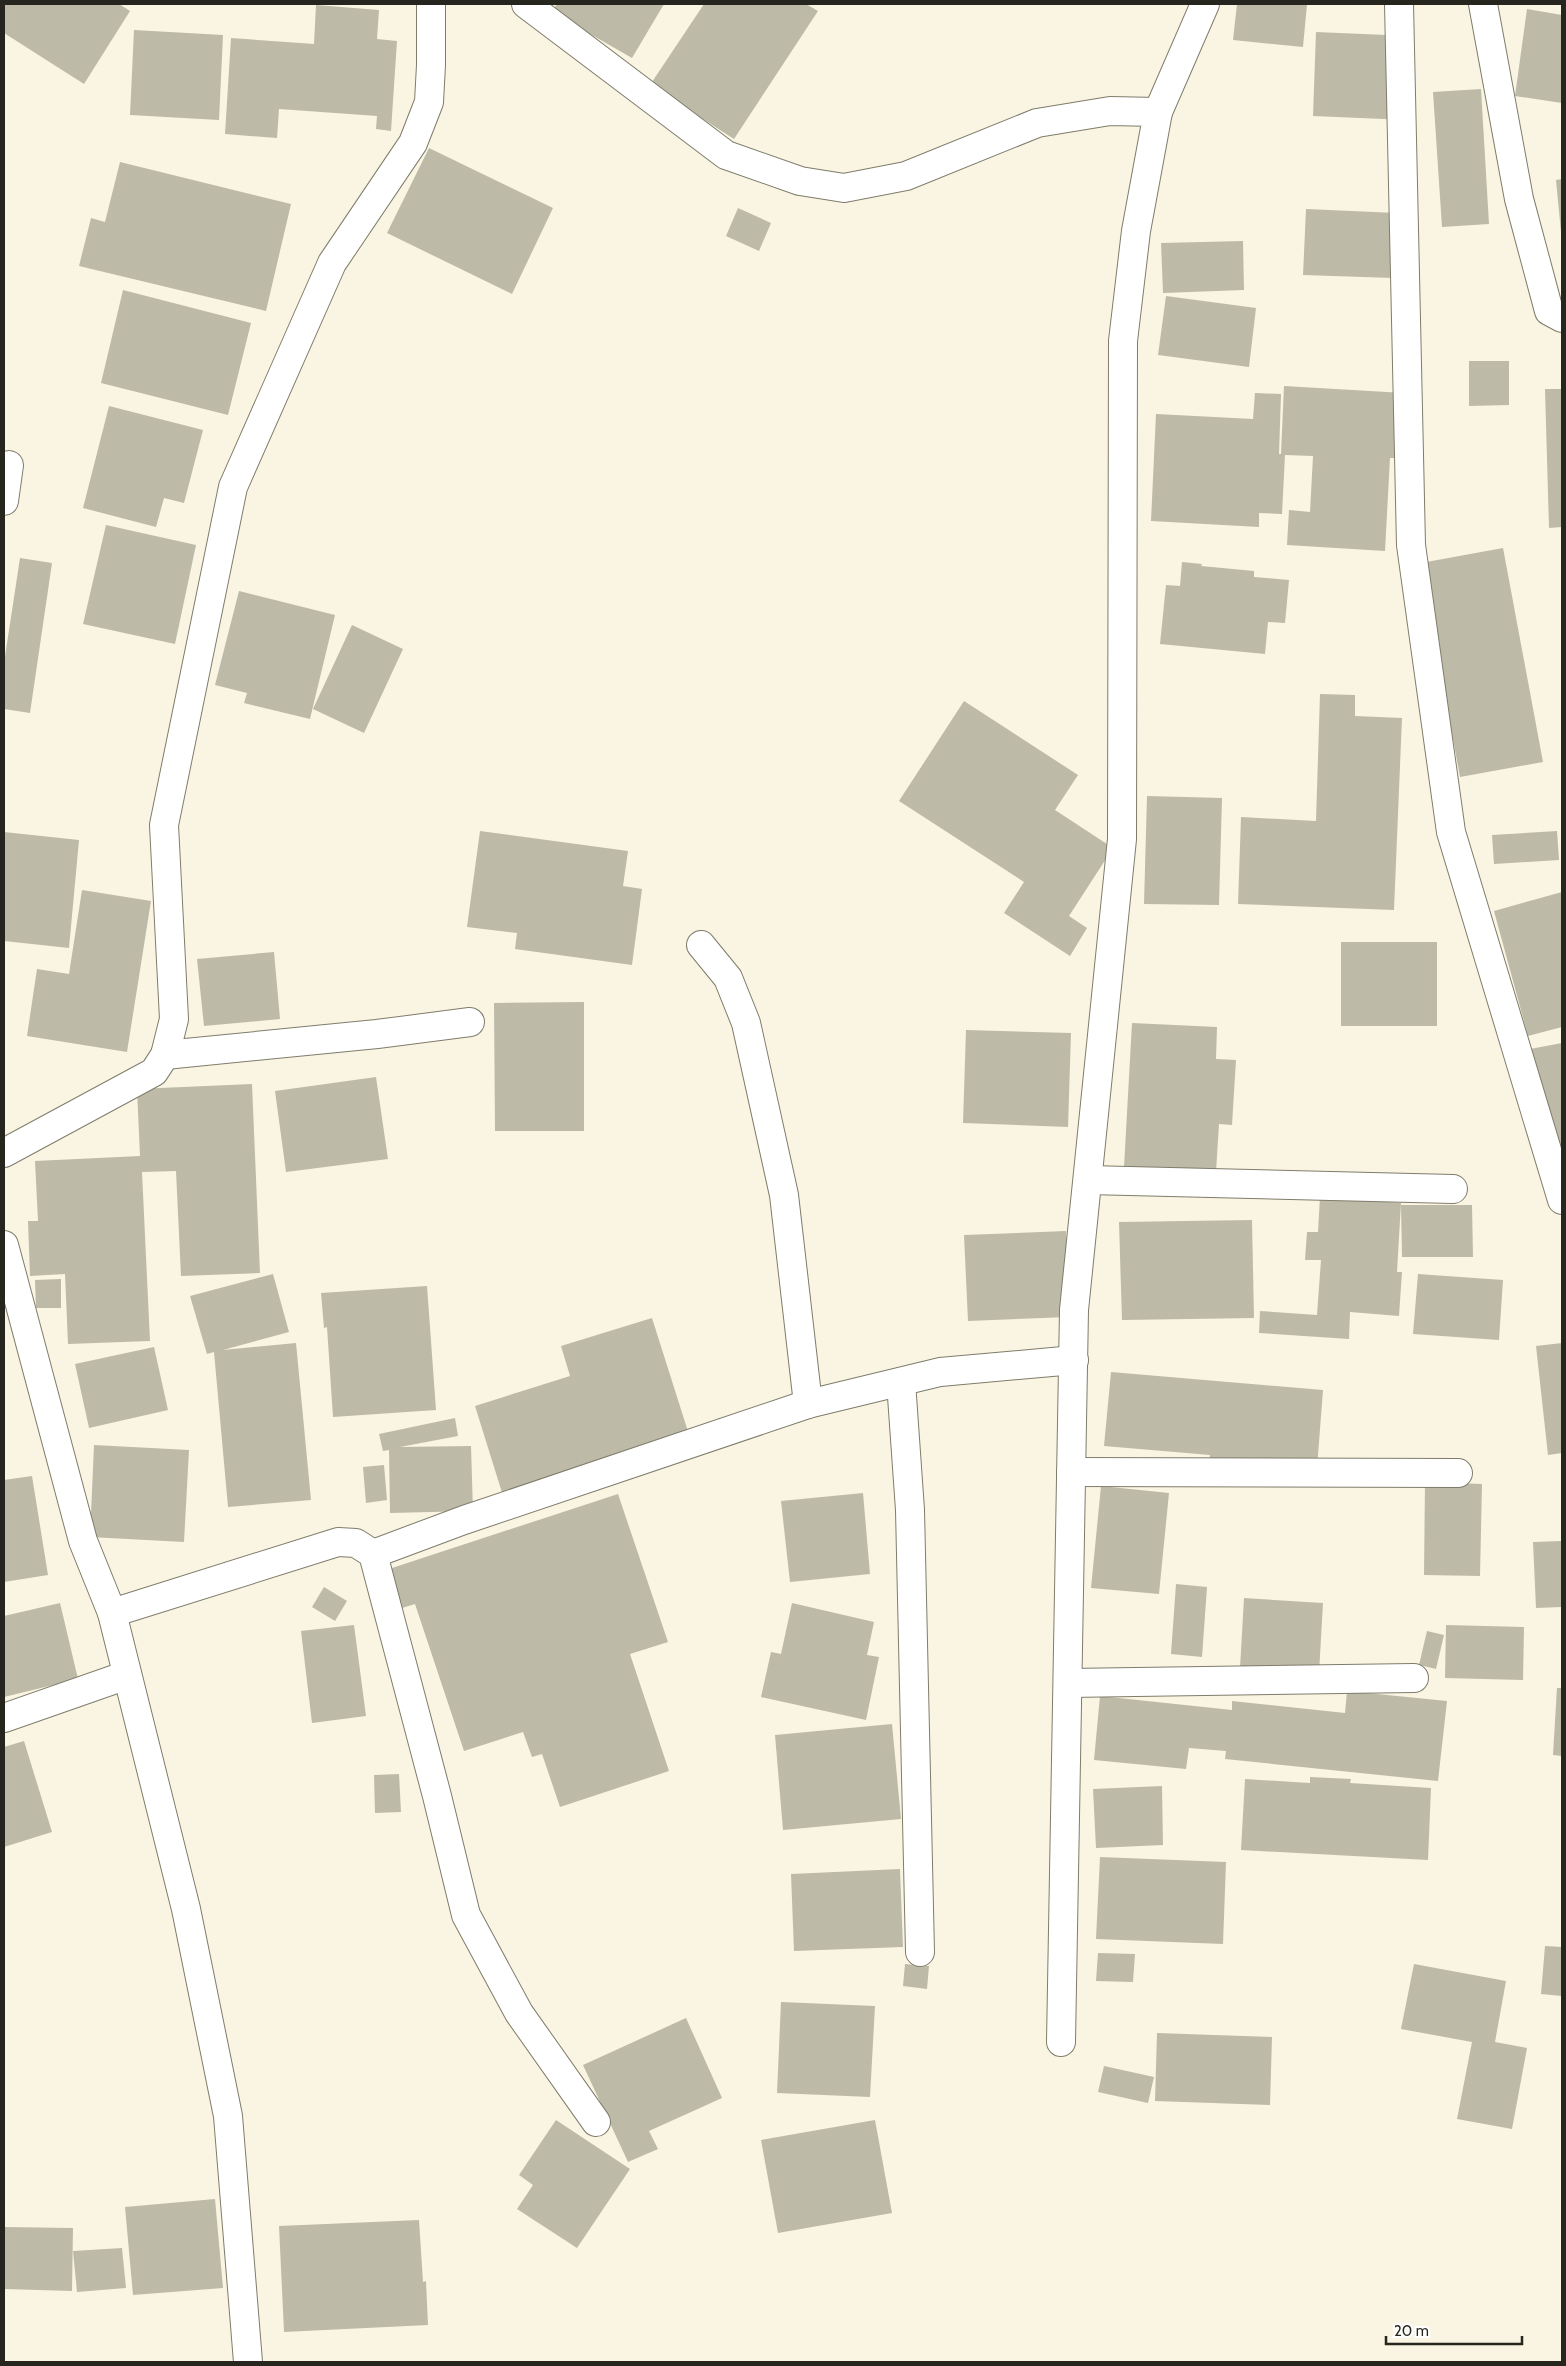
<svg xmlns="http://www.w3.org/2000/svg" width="1566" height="2366" font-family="Cabin,sans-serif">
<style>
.building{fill:#bebaa8}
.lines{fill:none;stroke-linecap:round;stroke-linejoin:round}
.minor-casing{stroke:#7f7c6b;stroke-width:30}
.minor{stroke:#fff;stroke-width:28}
</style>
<rect width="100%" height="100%" fill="#f9f5e2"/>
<g class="building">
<path d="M4,4H119L130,11L84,84L4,33Z"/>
<path d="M557,4H664L632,58L552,12Z"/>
<path d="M704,4H806L818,11L734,139L650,85Z"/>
<path d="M1237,4H1307L1303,47L1233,40Z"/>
<path d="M316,5L379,10L377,39L397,41L391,131L376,129L377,116L279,109L277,138L225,134L231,38L314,44Z"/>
<path d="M1527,9L1562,15V103L1515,96Z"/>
<path d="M134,30L223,35L219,120L130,115Z"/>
<path d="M1316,32L1410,36L1407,120L1313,116Z"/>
<path d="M1481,89L1489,224L1442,227L1433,92Z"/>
<path d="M429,148L553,208L512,294L387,233Z"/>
<path d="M120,162L291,204L266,311L79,266L91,218L105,222Z"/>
<path d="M1562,179V231L1561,232L1556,180Z"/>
<path d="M738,208L771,223L759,251L726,236Z"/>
<path d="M1306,209L1396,213L1393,278L1303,275Z"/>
<path d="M1243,241L1244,290L1163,293L1161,243Z"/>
<path d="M123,290L251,323L228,415L101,383Z"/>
<path d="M1166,296L1256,308L1249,367L1158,355Z"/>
<path d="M1469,361H1509V405L1469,406Z"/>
<path d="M1284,386L1404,393L1400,458H1390L1385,551L1287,545L1289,510L1310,512L1313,456L1285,455L1282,514L1259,513V527L1151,521L1156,414L1253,419L1255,393L1281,394L1279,454H1281Z"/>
<path d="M1545,389H1562V527L1549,528Z"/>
<path d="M109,406L203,430L184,503L164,498L156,527L83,508Z"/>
<path d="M106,525L196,545L175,644L83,624Z"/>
<path d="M1503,548L1543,762L1460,777L1421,563Z"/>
<path d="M20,558L52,563L30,713L4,709V663Z"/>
<path d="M1182,562L1202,564L1201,566L1254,571V577L1289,580L1285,623L1268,622L1265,654L1160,644L1166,585L1180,586Z"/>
<path d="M239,591L335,615L310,719L244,703L247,693L215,685Z"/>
<path d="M352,625L403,649L364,733L313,709Z"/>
<path d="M1320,694L1355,695V716L1402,718L1394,910L1238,904L1241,817L1316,821Z"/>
<path d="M964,701L1078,775L1055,810L1113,848L1069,916L1087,928L1070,956L1004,913L1024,882L899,801Z"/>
<path d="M1147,796L1222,798L1219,905L1144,904Z"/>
<path d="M480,831L628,851L623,886L642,889L632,965L515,949L517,933L467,927Z"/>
<path d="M1557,831L1559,860L1494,864L1492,835Z"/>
<path d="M4,832L79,840L69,948L4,941Z"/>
<path d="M82,890L151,901L127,1052L27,1036L37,969L69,974Z"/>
<path d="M1562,892V1027L1528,1036L1494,911Z"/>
<rect x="1341" y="942" width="96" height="84"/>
<path d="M274,952L280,1019L204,1026L197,959Z"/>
<path d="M584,1002V1131H495L494,1003Z"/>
<path d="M1132,1023L1217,1027L1216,1059L1236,1060L1232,1125L1219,1124L1216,1172L1124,1167Z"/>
<path d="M966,1030L1071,1033L1068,1127L963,1123Z"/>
<path d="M1562,1043V1152L1550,1154L1530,1049Z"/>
<path d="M376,1077L388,1159L286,1172L275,1091Z"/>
<path d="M252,1084L260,1273L181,1276L176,1171L142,1172L150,1341L68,1344L65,1274L30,1276L28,1221H38L35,1161L140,1156L137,1089Z"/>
<path d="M1320,1197L1401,1203L1397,1272H1402L1399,1316L1350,1312L1349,1339L1259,1333L1260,1311L1317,1315L1321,1260H1305L1307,1232H1318Z"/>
<path d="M1401,1205H1472L1473,1257H1402Z"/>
<path d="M1252,1220L1254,1318L1122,1320L1119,1222Z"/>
<path d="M1066,1231L1069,1317L968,1321L964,1235Z"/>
<path d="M273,1274L289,1332L223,1350L296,1343L311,1500L228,1507L214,1352L207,1354L190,1296Z"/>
<path d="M1418,1274L1503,1280L1499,1340L1413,1334Z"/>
<path d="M61,1279V1308H36L35,1280Z"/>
<path d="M427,1286L436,1410L333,1417L327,1327L324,1328L321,1293Z"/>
<path d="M652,1318L691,1441L504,1499L475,1406L570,1376L561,1346Z"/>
<path d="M1562,1343V1453L1548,1455L1536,1346Z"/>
<path d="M154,1347L168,1410L89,1428L75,1364Z"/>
<path d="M1111,1372L1323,1390L1317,1468L1209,1460L1210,1455L1104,1446Z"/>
<path d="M455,1418L458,1436L400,1447L471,1446L473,1511L390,1513L389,1450L383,1451L379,1434Z"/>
<path d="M94,1445L189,1450L184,1542L90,1537Z"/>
<path d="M384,1465L387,1500L366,1503L363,1467Z"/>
<path d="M32,1476L48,1575L4,1582V1480Z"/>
<path d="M1425,1482L1482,1484L1480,1576L1424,1575Z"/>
<path d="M1101,1486L1169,1493L1159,1594L1091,1588Z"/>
<path d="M863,1493L870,1574L790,1582L781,1501Z"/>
<path d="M618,1494L668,1642L630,1654L669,1771L560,1807L542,1754L532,1757L523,1732L464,1751L415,1604L402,1608L389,1569Z"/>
<path d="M1562,1541V1607L1536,1608L1533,1542Z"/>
<path d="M1176,1584L1207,1587L1202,1657L1171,1654Z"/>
<path d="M324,1587L347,1601L335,1621L312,1607Z"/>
<path d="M1244,1598L1323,1603L1319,1673L1240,1668Z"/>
<path d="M60,1603L78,1679L4,1697V1616Z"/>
<path d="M792,1603L874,1622L867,1655L879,1657L866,1720L761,1697L771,1652L781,1654Z"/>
<path d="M354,1625L366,1716L312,1723L301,1631Z"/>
<path d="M1446,1625L1524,1627L1523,1680L1445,1678Z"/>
<path d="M1427,1631L1444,1635L1436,1669L1419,1665Z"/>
<path d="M1557,1688H1562V1756L1553,1755Z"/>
<path d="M1347,1691L1447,1701L1438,1781L1225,1759L1226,1751L1189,1748L1186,1769L1094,1760L1100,1696L1232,1710V1701L1345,1713Z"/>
<path d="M892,1724L901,1819L783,1830L775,1735Z"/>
<path d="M24,1741L52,1832L4,1847V1747Z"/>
<path d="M399,1774L401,1812L375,1813L374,1775Z"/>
<path d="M1310,1777L1351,1779L1350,1783L1431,1788L1428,1860L1241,1850L1245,1779L1310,1783Z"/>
<path d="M1162,1786L1163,1845L1096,1848L1093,1789Z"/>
<path d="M1100,1857L1226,1862L1223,1944L1096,1939Z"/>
<path d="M900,1869L903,1947L794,1951L791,1874Z"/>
<path d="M1545,1946L1562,1947V1996L1541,1994Z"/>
<path d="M1098,1953L1135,1954L1133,1982L1096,1981Z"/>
<path d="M905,1964L929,1966L927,1989L903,1986Z"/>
<path d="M1414,1964L1506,1981L1495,2042L1527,2048L1512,2129L1457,2119L1472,2042L1401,2029Z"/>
<path d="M781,2002L875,2006L870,2097L777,2093Z"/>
<path d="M686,2018L722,2098L649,2131L658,2149L628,2162L583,2065Z"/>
<path d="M1157,2033L1272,2037L1270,2105L1155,2101Z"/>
<path d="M1104,2066L1154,2077L1148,2103L1098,2092Z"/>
<path d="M556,2120L630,2169L577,2248L517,2209L533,2185L519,2175Z"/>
<path d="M875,2120L892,2213L778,2233L761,2140Z"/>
<path d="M215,2199L223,2288L133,2295L125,2207Z"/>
<path d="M419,2220L423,2282L426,2281L428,2325L284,2332L279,2226Z"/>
<path d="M4,2227L73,2228L72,2291L4,2289Z"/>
<path d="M122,2248L126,2288L77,2292L73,2251Z"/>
</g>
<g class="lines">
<g class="minor-casing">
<g id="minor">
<path d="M526,4L726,155L800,181L844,188L906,176L1037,123L1110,111L1158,112L1136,231L1123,341L1122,839L1074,1310L1061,2042"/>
<path d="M1399,4L1411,545L1451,832L1562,1200"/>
<path d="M1483,4L1519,199L1549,311L1562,318"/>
<path d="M1158,112L1205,4"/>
<path d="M4,501L9,465"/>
<path d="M701,945L728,978L746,1023L784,1195L808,1404"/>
<path d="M165,1055L377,1034L470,1022"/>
<path d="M4,1153L154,1072L165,1055L174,1019L164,825L233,487L332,263L413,143L429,102L431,65V4"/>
<path d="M1088,1180L1453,1189"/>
<path d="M4,1245L83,1541L112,1613L186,1909L228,2116L248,2362"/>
<path d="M901,1382L910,1510L920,1952"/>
<path d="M1071,1472L1458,1473"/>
<path d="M373,1554L464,1520L808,1404L940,1372L1074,1360"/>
<path d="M112,1613L338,1542L356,1543L373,1554L437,1796L466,1915L519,2013L596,2122"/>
<path d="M1068,1683L1414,1678"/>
<path d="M4,1718L127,1675"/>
</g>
</g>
<use href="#minor" class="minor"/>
</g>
<rect width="1566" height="2366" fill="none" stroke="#26251e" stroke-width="10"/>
<path d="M1386 2336v8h136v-8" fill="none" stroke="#26251e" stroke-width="2.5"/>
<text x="1394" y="2336" font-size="15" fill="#26251e" stroke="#ffffff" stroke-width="4" paint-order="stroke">20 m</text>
</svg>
